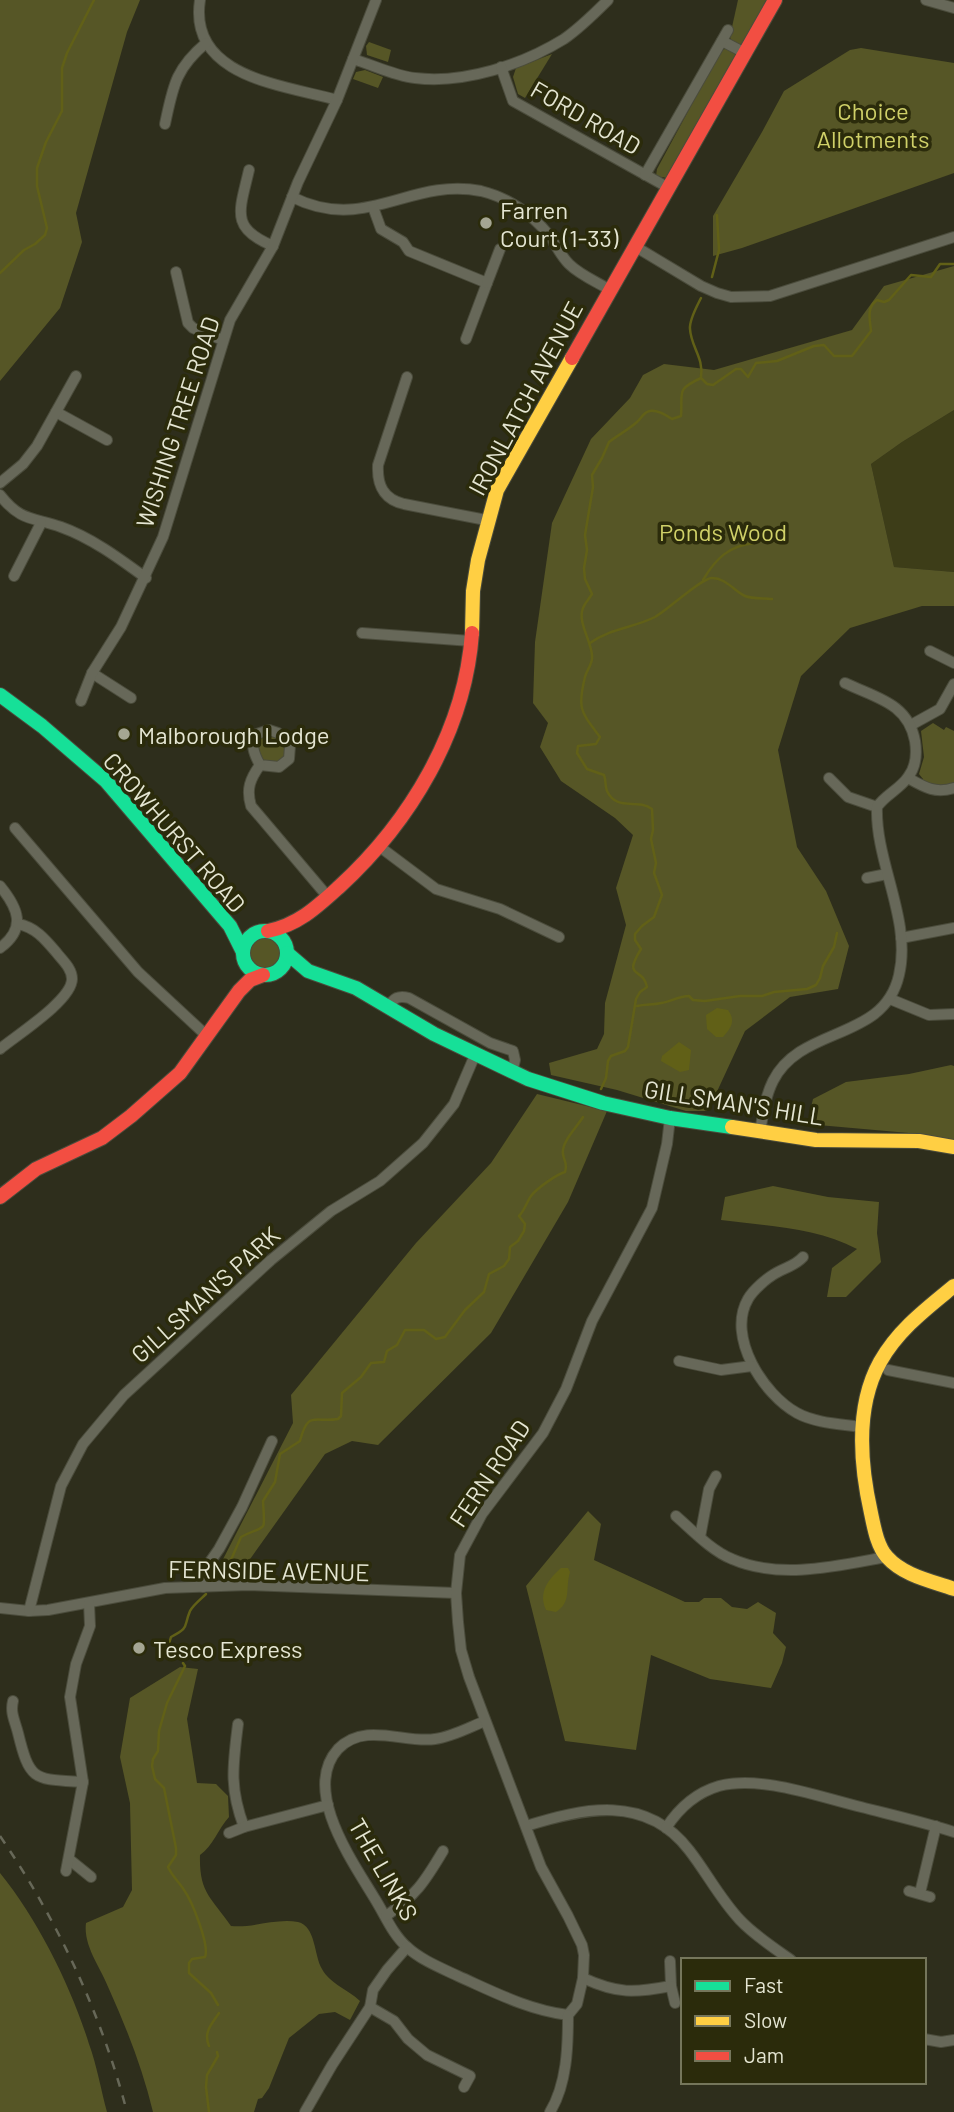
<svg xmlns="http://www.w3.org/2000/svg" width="954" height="2112" font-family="Barlow,sans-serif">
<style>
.built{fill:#3d3d18}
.green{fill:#565626}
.water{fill:#616017}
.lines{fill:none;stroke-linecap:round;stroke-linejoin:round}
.stream{stroke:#616017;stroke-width:2.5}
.street-casing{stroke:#4b4c3c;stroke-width:12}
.fast-casing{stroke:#4b4c3c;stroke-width:16}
.slow-casing{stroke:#4b4c3c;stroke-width:16}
.jam-casing{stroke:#4b4c3c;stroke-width:16}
.street{stroke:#676859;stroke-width:10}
.fast{stroke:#16e098;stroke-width:14}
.slow{stroke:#ffcf43;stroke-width:14}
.jam{stroke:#f24e42;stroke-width:14}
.rail{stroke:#676858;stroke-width:2.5;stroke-dasharray:9 9;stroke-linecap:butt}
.poi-dot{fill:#a5a693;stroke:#2b2b0b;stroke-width:2.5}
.labels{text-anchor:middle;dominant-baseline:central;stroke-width:7;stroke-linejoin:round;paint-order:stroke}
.park-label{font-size:24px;fill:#cfd068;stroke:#2b2b0b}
.street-label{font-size:24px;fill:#e5e6d3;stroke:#2b2b0b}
.poi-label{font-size:24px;fill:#e5e6d3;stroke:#2b2b0b;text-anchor:start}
</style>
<rect width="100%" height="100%" fill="#2e2e1c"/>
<path class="built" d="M954,410V572L894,567L871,464L902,442Z"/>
<g class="green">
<path d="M0,0H140L127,32L76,213L82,242L60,308L0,381Z"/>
<path d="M738,0H769L745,43L738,45L731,42L730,36Z"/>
<path d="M369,42L391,50L388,62L367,55L366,46Z"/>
<path d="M726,48L735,54V59L667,178L656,176L657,169L720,52Z"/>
<path d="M861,48L954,63V173L742,248L713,256V216L762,132L784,91L850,50Z"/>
<path d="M552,54L525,98L518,94L513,77L516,68Z"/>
<path d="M365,70L383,77L378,88L353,79L356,72Z"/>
<path d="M954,266V410L902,442L871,464L894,567L954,572V606H922L850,628L801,676L778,750L797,847L826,891L849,946L838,989L790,997L745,1031L708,1111H686L617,1090L551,1075L549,1063L597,1049L604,1034L605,1003L626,925L616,888L633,835L615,818L561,781L540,747L548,723L533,703L535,642L552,523L591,439L630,398L643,375L664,364L714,370L852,330L884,286Z"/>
<path d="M933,723L944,730L946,727L954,731V783L941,787L921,781L923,779L919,774L924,757L921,731Z"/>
<path d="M270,733L283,740L288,755L276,765L260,759L256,740Z"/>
<circle cx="265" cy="953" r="16"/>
<path d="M951,1065L954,1066V1142L920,1134L807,1124L813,1099L846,1082L909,1074Z"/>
<path d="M537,1094L607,1111L568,1202L491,1333L378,1445L352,1441L325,1454L248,1562L219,1567L293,1423L291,1395L416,1243L491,1163Z"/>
<path d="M773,1186L828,1197L879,1202L877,1233L881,1262L846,1297H827L832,1268L857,1249C816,1227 767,1226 721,1220L725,1197Z"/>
<path d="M588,1511L601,1524L594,1560L685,1602H699L704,1598H721L732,1607L747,1609L758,1602L776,1613L773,1633L786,1647L782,1663L771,1688L710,1679L651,1655L636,1750L565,1741L526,1586Z"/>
<path d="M180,1667L198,1669L187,1719L197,1783L216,1784L228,1796L229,1817C218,1829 213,1846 200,1855C199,1893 211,1897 231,1926C254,1928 276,1918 298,1922C316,1926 314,1956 322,1969C330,1984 349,1990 360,2001L350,2020L335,2012L319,2014L289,2038L269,2088L262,2098L258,2099L254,2112H153C143,2070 127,2029 109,1989C101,1968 83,1946 86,1923L123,1907L132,1890L130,1803L120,1757L130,1698Z"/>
<path d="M0,1873C38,1920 71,1986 89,2044C97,2066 101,2090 107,2112H0Z"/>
</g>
<g class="water">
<path d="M717,1008L728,1010C736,1021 731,1028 723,1037H716L707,1029L706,1015Z"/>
<path d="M679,1042L691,1050L689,1070L680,1072L661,1061L662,1056Z"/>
<path d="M561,1568H568L570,1572C565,1588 572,1602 556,1612L546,1610C538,1592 548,1580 561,1568Z"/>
</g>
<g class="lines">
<g class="stream">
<path d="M0,273L24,250L35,244L45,235L47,228L37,186V168L46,142L62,111V68L67,53L94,0"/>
<path d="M712,277L719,250L717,215"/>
<path d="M701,298C697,306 689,320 690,329C691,347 704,358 701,377"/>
<path d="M703,580C716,558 729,546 754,543"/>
<path d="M590,643C611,628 633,628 655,617C668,610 701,578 712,578C726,578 734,591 745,596C752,599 764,598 772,599"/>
<path d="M637,1006C646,1004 653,1005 661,1003C671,1002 678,996 689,996L693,1000L705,1001L740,996H762L774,992L807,989L816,985L820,978L823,966L834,947L837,933"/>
<path d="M601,1089L606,1078L608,1061L611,1056L625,1051L628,1047L636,999L640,992L647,987C643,966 622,980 641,949L635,940V934L642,926L654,917L662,895L654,873L656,863L651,839L653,830L652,809C637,798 617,812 607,791C605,786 606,780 604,775L587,769L577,753L578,746L596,744L600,737C581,712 577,709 585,677C587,669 593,664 592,656C592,642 577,622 583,608C585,603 589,599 592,594L585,579L584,568L587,550L585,535L593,487L592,475L602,458L609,442C618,435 628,430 637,422C642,418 643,412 650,411C657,410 666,415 672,419L681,416C683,392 675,390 701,378L707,384L713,385L736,369H741L748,377L756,363L777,361L814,346L824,345L834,356H852L871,331C870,320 866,308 877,300L884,302L889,300L911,275L931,277L940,264H954"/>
<path d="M230,1562L241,1537C267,1523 265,1536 263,1501L275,1482L280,1454L300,1441C308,1410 314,1423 338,1419L341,1416L342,1393L361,1377L371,1363L384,1362L387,1351L397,1345L405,1330H424L436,1339L445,1337L465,1310L484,1292L489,1274L504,1266L509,1259L510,1247L518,1241L524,1231L525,1224L519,1216C525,1210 526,1203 531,1196C536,1189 557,1174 565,1172C568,1163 564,1162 563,1154C561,1142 577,1127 583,1117"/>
<path d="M171,1656L168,1647L171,1637C190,1627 183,1628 190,1611C193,1605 201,1599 206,1594"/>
<path d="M183,1663L185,1666L167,1703L159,1731L158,1751L153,1759L152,1766L155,1779L164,1788L176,1848V1855L168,1867C172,1876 179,1882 184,1890C192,1901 210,1946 205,1957L192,1959L189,1963V1973L211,1993L218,2005"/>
<path d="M209,2046C203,2032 212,2024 219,2013"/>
<path d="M209,2112L206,2087L207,2075L218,2056L217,2052"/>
</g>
<g class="street-casing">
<g id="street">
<path d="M200,0C188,77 283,85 337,100"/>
<path d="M926,0L954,8"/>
<path d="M722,41L745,53"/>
<path d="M353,59C373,65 395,76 415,78C464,84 522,65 564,39C580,28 594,14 608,0"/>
<path d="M501,67L513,101L669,188"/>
<path d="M165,124C173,87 175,69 206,43"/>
<path d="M249,170C240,210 229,228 273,246"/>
<path d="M645,175L728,30"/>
<path d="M292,197C366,234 409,177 481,191C506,197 531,213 548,234C555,243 560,255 569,264C580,275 597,282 610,290"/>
<path d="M373,207L381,229L403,242L409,251L487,283L466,339"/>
<path d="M636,247L701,286L717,293L731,297L770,296L954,237"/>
<path d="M176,272L188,323L193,328L223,340"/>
<path d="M487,283L500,249"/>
<path d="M407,377L378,465C377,485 383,499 404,504L486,520"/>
<path d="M56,412L107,440"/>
<path d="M0,483L23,464L37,446L76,376"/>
<path d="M0,495C21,522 33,517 61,527C92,538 120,559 146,578"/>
<path d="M14,576L41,523"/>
<path d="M362,633L471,641"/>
<path d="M930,651L954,663"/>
<path d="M92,673L131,698"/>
<path d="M81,701L92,673L121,627L163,537L230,320L273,246L298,182L337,100L376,0"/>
<path d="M911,725L940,709L954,684"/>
<path d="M269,730L278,733L290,746L289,759L279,767L260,765C254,754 250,745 257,734Z"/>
<path d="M260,765C250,779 246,789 251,806L328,897"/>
<path d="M829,778L848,797L877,807"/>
<path d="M908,778C924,787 935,794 954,788"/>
<path d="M15,828L138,972L207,1036"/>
<path d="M380,847L436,889L500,909L559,937"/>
<path d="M867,878L887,874"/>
<path d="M0,886C18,908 27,928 0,948"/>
<path d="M901,938L954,928"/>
<path d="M890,999L929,1015L954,1014"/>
<path d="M388,1007C394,998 398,995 409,998L490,1043L513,1051L515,1060L512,1072"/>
<path d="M0,1049C17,1035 72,1000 72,979C72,968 62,960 56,952C45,939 35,927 18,924"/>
<path d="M760,1132C763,1115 765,1097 773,1081C801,1025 884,1042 899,975C912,920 875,862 877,807C885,795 900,789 908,777C916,767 917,754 915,741C908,703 876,698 845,683"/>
<path d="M803,1257C795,1266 786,1267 776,1273C767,1278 753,1290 748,1299C726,1337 764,1395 797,1413C815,1423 841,1424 861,1427"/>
<path d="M679,1361L721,1370L752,1366"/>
<path d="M888,1370L954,1383"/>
<path d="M676,1516C693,1531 712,1551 732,1559C780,1580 837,1566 886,1557"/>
<path d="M700,1537L709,1489L716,1476"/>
<path d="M203,1587L205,1569L219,1549L242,1507L272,1441"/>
<path d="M0,1608L29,1611L48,1610L165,1588L249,1585L456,1593"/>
<path d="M29,1611L61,1486L83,1444L124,1395L271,1260L331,1211L380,1181L423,1143L454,1104L475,1055"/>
<path d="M13,1701C10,1713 15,1721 18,1733C30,1782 34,1779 83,1782"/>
<path d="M485,1721C470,1727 452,1737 435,1739C405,1744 365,1721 338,1749C301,1790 353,1862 375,1899C385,1915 393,1935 407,1947C421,1960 441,1968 458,1976C494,1992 528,2010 568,2015"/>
<path d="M238,1724C233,1765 229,1787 244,1827"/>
<path d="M526,1826C583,1808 646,1794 689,1850C707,1873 720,1899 740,1920C754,1935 774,1948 791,1960"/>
<path d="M666,1828C679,1808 695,1793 719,1786C761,1775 819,1797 861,1807C892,1815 923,1822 954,1832"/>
<path d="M229,1833L244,1827L328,1805"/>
<path d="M70,1860L91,1877"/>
<path d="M66,1871L83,1782L70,1697L76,1664L90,1626L89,1603"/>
<path d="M909,1891L930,1897"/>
<path d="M920,1893L936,1826"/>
<path d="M386,1916C416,1895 424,1883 443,1851"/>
<path d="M583,1978C618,1994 634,1993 671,1986L670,1961"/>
<path d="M671,1986L675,2003"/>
<path d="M370,2007L394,2021L408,2039L427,2055L470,2076L464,2087"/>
<path d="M568,2015L577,2004L583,1978L584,1955L582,1945L568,1916L541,1867L469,1677L461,1650L458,1622L456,1593L460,1555L482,1514L543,1433L566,1389L592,1321L652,1208L667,1144L670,1118"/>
<path d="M924,2039L941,2042L954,2040"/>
<path d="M305,2112L332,2065L370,2007L373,1990L387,1970L407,1947"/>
<path d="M550,2112C567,2084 568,2047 568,2015"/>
</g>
</g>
<g class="fast-casing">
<g id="fast">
<path d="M0,695L42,726L106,781L230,926L243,952"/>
<circle cx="265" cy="953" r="22"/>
<path d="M287,953L308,971L356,988L434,1034L528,1079L603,1103L670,1118L732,1127"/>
</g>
</g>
<g class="slow-casing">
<g id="slow">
<path d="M472,633L473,591L478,560L497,490L572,358"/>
<path d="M732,1127L816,1140L919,1141L954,1147"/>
<path d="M954,1286C926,1309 898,1330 880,1362C855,1407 860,1464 871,1513C874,1527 877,1546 887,1557C904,1576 932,1581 954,1589"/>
</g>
</g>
<g class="jam-casing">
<g id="jam">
<path d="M572,358L775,0"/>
<path d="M268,931C298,925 317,907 339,887C410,822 465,731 472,633"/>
<path d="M0,1197L36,1169L102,1138L131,1116L180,1073L239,991L250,980L263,975"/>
</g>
</g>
<use href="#street" class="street"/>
<use href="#fast" class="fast"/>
<use href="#slow" class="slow"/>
<use href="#jam" class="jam"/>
<path class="rail" d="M0,1836C58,1921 101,2013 127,2112"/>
</g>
<g class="poi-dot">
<circle cx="486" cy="223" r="7"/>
<circle cx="124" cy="734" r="7"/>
<circle cx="139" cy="1648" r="7"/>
</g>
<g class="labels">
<g class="park-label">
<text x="873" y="110">Choice<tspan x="873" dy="28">Allotments</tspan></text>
<text x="723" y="531">Ponds Wood</text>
</g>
<g class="street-label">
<text transform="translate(586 117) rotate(30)">FORD ROAD</text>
<text transform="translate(525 398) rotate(-62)">IRONLATCH AVENUE</text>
<text transform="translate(177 422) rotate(-72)">WISHING TREE ROAD</text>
<text transform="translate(175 832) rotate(49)">CROWHURST ROAD</text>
<text transform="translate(734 1102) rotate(9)">GILLSMAN'S HILL</text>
<text transform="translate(205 1294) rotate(-42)">GILLSMAN'S PARK</text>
<text transform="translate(489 1473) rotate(-56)">FERN ROAD</text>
<text transform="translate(269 1570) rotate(1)">FERNSIDE AVENUE</text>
<text transform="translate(384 1869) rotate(60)">THE LINKS</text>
</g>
<g class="poi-label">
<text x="500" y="209">Farren<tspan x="500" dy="28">Court (1-33)</tspan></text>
<text x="138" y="734">Malborough Lodge</text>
<text x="153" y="1648">Tesco Express</text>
</g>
</g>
<rect x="681" y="1958" width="245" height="126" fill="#2b2b0b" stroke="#75765b" stroke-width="2"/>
<rect x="695" y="1981" width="35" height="10" fill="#16e098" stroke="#75765b" stroke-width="2"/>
<text x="744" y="1993" font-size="21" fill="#e5e6d3">Fast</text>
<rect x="695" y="2016" width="35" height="10" fill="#ffcf43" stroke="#75765b" stroke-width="2"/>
<text x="744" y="2028" font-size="21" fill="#e5e6d3">Slow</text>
<rect x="695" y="2051" width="35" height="10" fill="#f24e42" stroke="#75765b" stroke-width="2"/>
<text x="744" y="2063" font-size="21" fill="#e5e6d3">Jam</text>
</svg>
